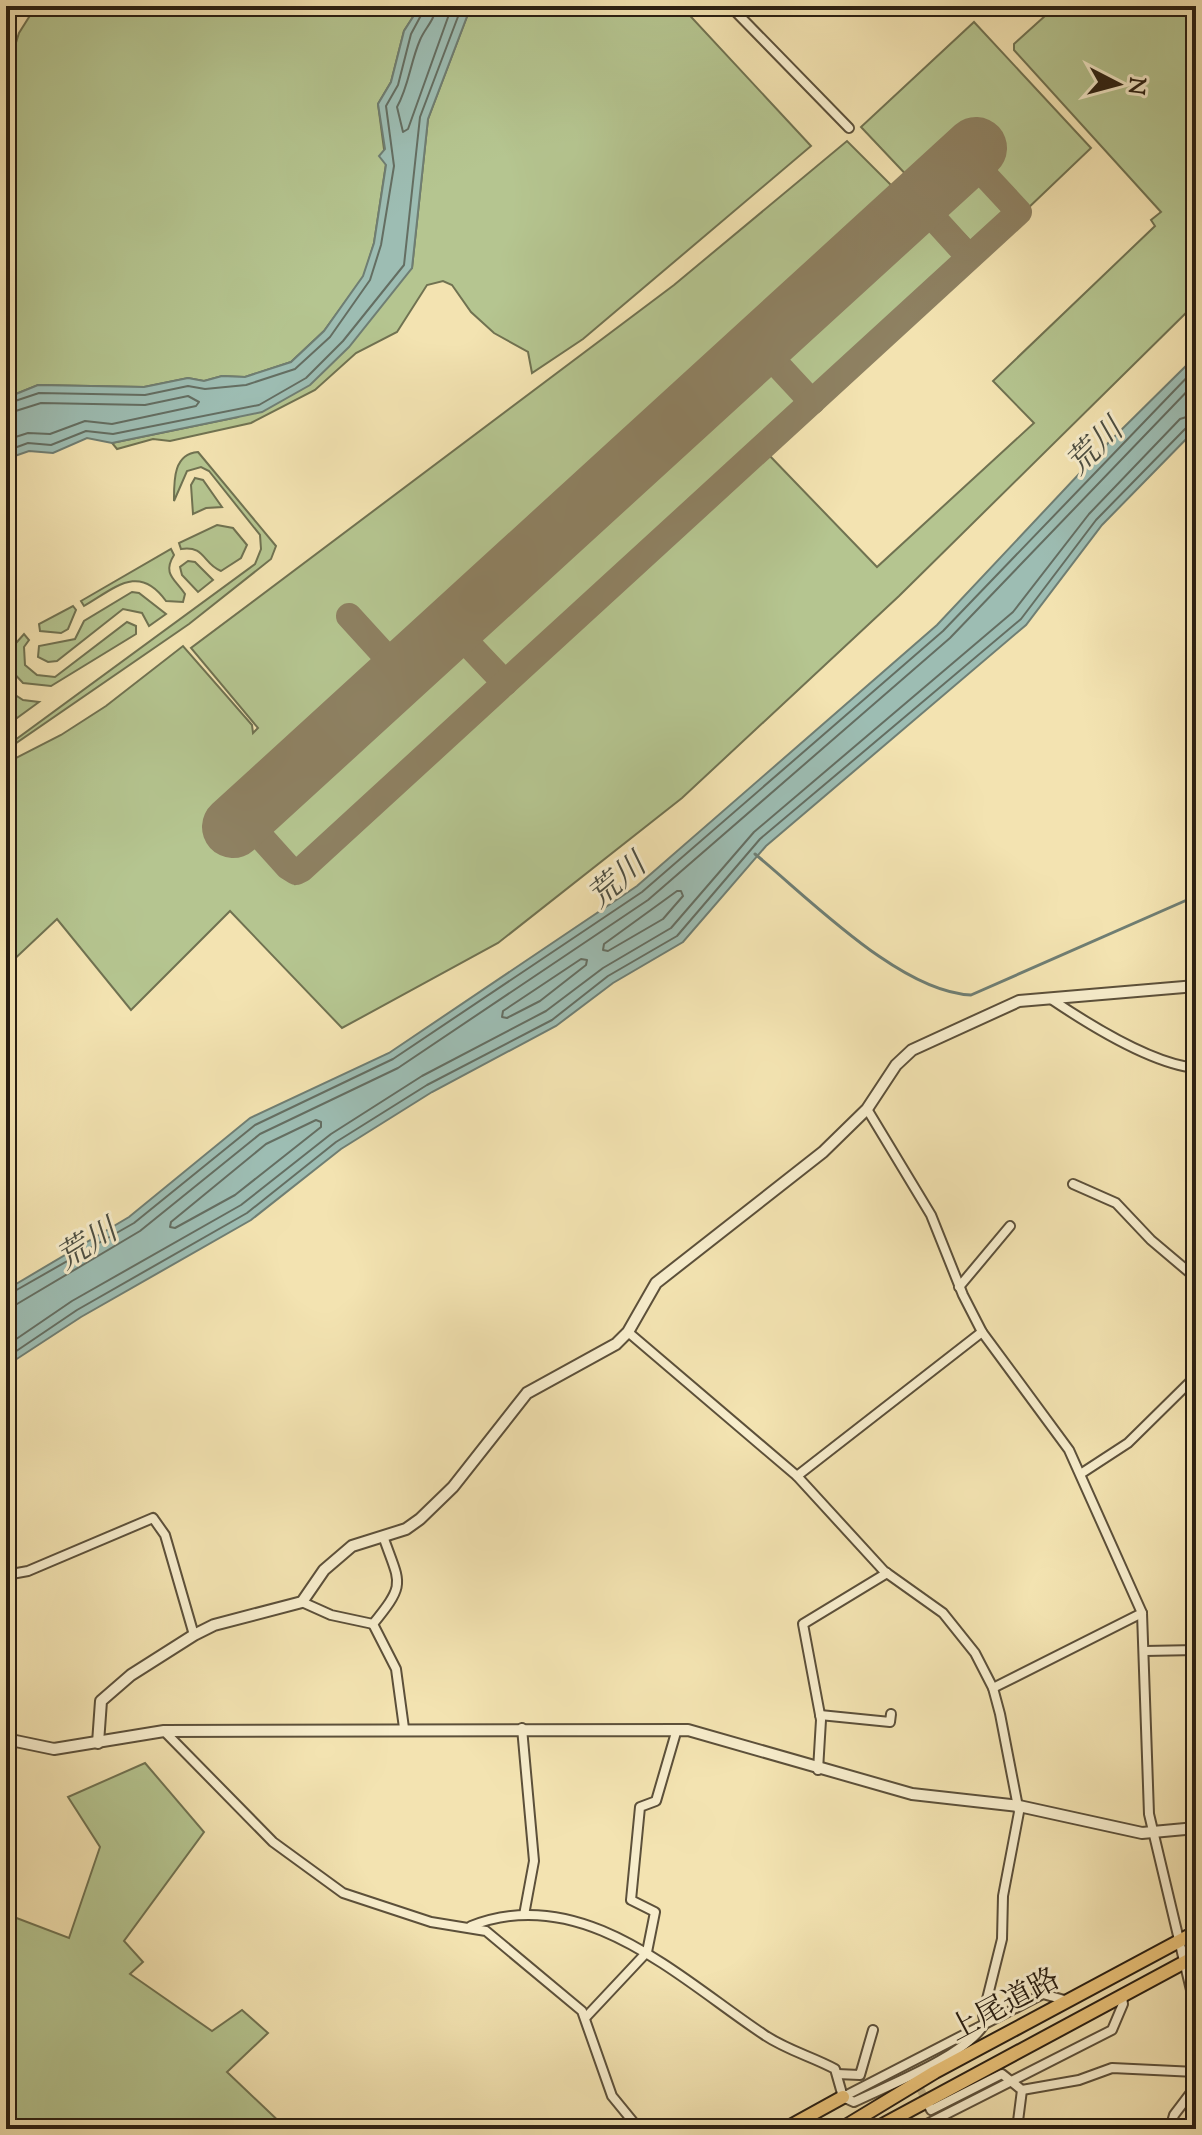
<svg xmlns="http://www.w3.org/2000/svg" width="1202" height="2135" font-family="'Sorts Mill Goudy','Noto Serif JP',serif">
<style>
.green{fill:#b5c590;stroke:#707251;stroke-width:2}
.water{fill:#9dbdb3;stroke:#6f7e73;stroke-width:2}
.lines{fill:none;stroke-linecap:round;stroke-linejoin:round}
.shore{stroke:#646e62;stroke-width:2}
.stream{stroke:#6f7e73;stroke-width:3}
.taxiway{stroke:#8e8162;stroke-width:26}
.runway{stroke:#8e8162;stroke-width:62}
.minor-tunnel{stroke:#cbbc91;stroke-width:8;stroke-dasharray:8 4;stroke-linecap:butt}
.minor-casing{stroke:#5c503a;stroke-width:12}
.tertiary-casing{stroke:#5c503a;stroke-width:14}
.trunk-casing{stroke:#2a1f12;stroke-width:16}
.minor{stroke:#f7edcc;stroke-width:8}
.tertiary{stroke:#f7edcc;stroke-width:10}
.trunk{stroke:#eac278;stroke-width:12}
.labels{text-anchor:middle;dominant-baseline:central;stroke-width:6;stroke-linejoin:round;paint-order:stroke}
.street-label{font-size:30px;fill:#2a1f12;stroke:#f7edcc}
.water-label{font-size:32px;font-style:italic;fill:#4c4e42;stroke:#f7edcc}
</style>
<rect width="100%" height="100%" fill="#f3e3b1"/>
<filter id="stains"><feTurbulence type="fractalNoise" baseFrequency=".0025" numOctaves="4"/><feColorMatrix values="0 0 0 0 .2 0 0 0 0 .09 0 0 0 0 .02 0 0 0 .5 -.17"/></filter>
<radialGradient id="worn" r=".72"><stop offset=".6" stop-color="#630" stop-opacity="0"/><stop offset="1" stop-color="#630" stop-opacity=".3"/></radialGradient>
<g class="green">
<path d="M36,6H420L404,31L391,82L378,104L386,164L374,243L364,276L324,331L291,362L245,377L222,376L204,381L188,378L144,387L38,385L6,398V75L19,33Z"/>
<path d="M471,6H681L811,146L583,339L532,373L528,352L494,333L471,312L452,285L443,281L427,285L397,332L356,353L315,390L251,423L170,441L153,439L117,449L112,443L238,417L412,268L428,119Z"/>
<path d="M1056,6H1196V303L899,596L682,798L498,943L342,1028L230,911L131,1010L57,919L6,967V763L61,735L106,706L183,646L252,725L253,733L258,728L191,648L674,285L847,141L899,193L220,819L240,843L248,834L295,884L767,453L877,567L1034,423L993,381L1155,226L1151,220L1161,212L1014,50V44Z"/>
<path d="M974,22L1091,148L1025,211L984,164L991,156L964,131L913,182L861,127Z"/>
<path d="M973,174L1009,210L974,245L939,208Z"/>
<path d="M925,220L958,257L811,389L780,350Z"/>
<path d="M764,363L798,401L507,672L470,633Z"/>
<path d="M198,452L276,546L271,559L189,624L6,750V742L15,740L255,564L261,549L260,535L209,471L201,467L187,471L174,501C174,481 173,454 198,452Z"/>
<path d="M195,478L203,480L222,507L206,508L193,514L191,485Z"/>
<path d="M217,525L233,528L247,545L241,558L221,571C203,564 205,545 181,549L179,543Z"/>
<path d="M171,549L174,555C162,574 175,579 185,594L183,602L166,601C139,563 115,588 84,606L81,601Z"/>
<path d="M188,561L195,562L213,580L198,592L182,575L180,567Z"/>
<path d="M132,592L139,593L166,614L149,626L142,613L123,609L57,661L48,662L38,657L39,646L75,639L84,621Z"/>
<path d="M73,606L76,610L68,629L61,633L40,631L39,624Z"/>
<path d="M127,622L136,626V634L51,686L23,683L8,667L9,651L24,634L29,640L24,647L25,665L37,675L55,677Z"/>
<path d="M458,645L494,682L296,863L261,823Z"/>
<path d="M6,689L23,700L39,702L6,726Z"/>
<path d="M145,1763L204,1832L124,1941L143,1962L130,1974L212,2031L242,2010L268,2033L227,2072L287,2129H6V1914L69,1938L100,1847L68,1797Z"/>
</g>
<g class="water">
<path d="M420,6H471L428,119L412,268L349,347L310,385L262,412L112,443L87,438L53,453L29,451L6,459V398L38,385L144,387L188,378L204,381L222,376L245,377L291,362L324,331L363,276L374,243L386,165L379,156L385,149L378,104L391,82L404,31Z"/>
<path d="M1196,356V429L1102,525L1026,625L766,846L683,942L613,983L556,1026L432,1092L341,1149L251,1220L81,1317L6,1366V1290L129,1217L250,1118L389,1053L637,886L937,625L1110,441Z"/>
</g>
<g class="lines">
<g class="shore">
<path d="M436,6C435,20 425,28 420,40C410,63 409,86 397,107L403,132L408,129L452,6"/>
<path d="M6,404L39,393L145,395L188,386L205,389L246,385L295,369L330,337L370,280L381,245L394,166L386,106L398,85L411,34L426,6"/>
<path d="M6,414L41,403L145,405L188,396L199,402L196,406L112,424L85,421L50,434L28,433L6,440"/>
<path d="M6,451L28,443L51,445L86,431L113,434L259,405L306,378L343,341L404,265L420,117L462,6"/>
<path d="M677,891H681L683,896L663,919L608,951L603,950L604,944Z"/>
<path d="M581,959L587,960L586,965L540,1001L507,1018L502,1017L503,1011Z"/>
<path d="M316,1120L321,1122V1127L235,1195L175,1228L170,1227L171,1222L266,1144Z"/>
<path d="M6,1296L134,1223L255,1125L393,1059L642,892L943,631L1196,368"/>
<path d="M6,1306L17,1304L140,1231L260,1134L398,1068L648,900L950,638L1196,382"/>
<path d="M6,1346L72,1301L241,1205L331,1134L422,1076L546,1011L603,968L671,928L754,832L1013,612L1089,514L1180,419L1196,414"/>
<path d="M6,1358L77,1310L247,1213L336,1142L427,1085L552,1020L608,976L677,936L760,839L1021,619L1096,520L1185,429L1196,424"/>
</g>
<path class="stream" d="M755,854C810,899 900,992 971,995L1196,896"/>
<g class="taxiway">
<path d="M918,201L969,257"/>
<path d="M760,346L812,402"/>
<path d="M349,616L401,673"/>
<path d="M452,627L505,683"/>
<path d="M243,817L288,867L296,872L302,869L1019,212L967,156"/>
</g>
<path class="runway" d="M233,827L976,148"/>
<path class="minor-tunnel" d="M915,2079L929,2106"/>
<g class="minor-casing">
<g id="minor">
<path d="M730,6L849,128"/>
<path d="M1051,999C1088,1024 1152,1064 1196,1068"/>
<path d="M867,1109L931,1215L963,1295L982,1332L1069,1450L1142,1613L1149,1814L1196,2011"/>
<path d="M1073,1184L1116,1203L1151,1240L1196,1278"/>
<path d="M959,1287L1010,1226"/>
<path d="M628,1332L797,1476L884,1571L943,1613L975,1653L993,1688L1000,1714L1019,1812L1003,1896L1002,1939L983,2015L985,2023C967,2055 889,2085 854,2102L843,2097"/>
<path d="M1082,1473L1128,1443L1196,1376"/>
<path d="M797,1476L982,1332"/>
<path d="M6,1575L28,1571L153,1518L165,1535L194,1635"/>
<path d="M302,1602L331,1615L373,1624"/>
<path d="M373,1624L396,1669L404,1728"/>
<path d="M373,1624C407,1582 400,1585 383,1536"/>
<path d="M1145,1651L1196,1650"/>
<path d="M993,1688L1142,1613"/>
<path d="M820,1715L890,1722L891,1714"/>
<path d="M522,1728L534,1861L524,1915"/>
<path d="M164,1731L273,1842L343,1893L431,1922L486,1931L582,2011L612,2096L639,2129"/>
<path d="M818,1770L821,1720L803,1624L887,1573"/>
<path d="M471,1926C582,1882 679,1978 763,2034C786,2050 811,2056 835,2069L843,2097L1043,1994L1068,2001"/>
<path d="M586,2017L647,1952L655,1912L631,1900L640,1807L656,1801L677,1729"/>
<path d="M837,2074L860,2075L873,2030"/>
<path d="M929,2106L931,2110L1002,2074L1022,2090L1079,2080L1112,2068L1196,2072"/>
<path d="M917,2129L1112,2030L1123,2004L1122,1997"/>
<path d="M1017,2129L1022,2090"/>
<path d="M1170,2129L1174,2115L1196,2086"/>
</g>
</g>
<g class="tertiary-casing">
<g id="tertiary">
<path d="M6,1739L54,1749L164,1731L688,1730L912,1794L1019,1806L1142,1833L1196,1828"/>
<path d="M98,1743L101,1701L131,1675L194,1635L214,1625L302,1602L324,1570L352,1546L406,1529L420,1519L453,1487L527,1393L616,1344L628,1332L656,1283L823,1152L867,1109L896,1065L912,1050L1019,1001L1196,986"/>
</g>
</g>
<g class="trunk-casing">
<g id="trunk">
<path d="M785,2129L843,2097"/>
<path d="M841,2129L935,2072L1196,1932"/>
<path d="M875,2129L1196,1956"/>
</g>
</g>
<use href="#minor" class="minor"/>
<use href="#tertiary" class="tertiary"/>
<use href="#trunk" class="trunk"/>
</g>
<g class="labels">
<g class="street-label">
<text transform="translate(1005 2006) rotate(-28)">上尾道路</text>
</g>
<g class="water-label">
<text transform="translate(1096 448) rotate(-44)">荒川</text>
<text transform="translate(618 882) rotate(-40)">荒川</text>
<text transform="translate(88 1246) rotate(-32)">荒川</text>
</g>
</g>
<rect width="1202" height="2135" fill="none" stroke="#f3e3b1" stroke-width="32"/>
<rect x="8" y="8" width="1186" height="2119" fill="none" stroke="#2a1f12" stroke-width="4"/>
<rect x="16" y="16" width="1170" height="2103" fill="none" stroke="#2a1f12" stroke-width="2"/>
<g transform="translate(1118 84) rotate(96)" stroke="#f7edcc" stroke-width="6" paint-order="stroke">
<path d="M0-6L14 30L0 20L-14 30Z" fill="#2a1f12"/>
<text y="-12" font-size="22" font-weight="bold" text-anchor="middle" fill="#2a1f12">N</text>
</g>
<rect width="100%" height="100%" filter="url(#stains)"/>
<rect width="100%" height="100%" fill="url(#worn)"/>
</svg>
